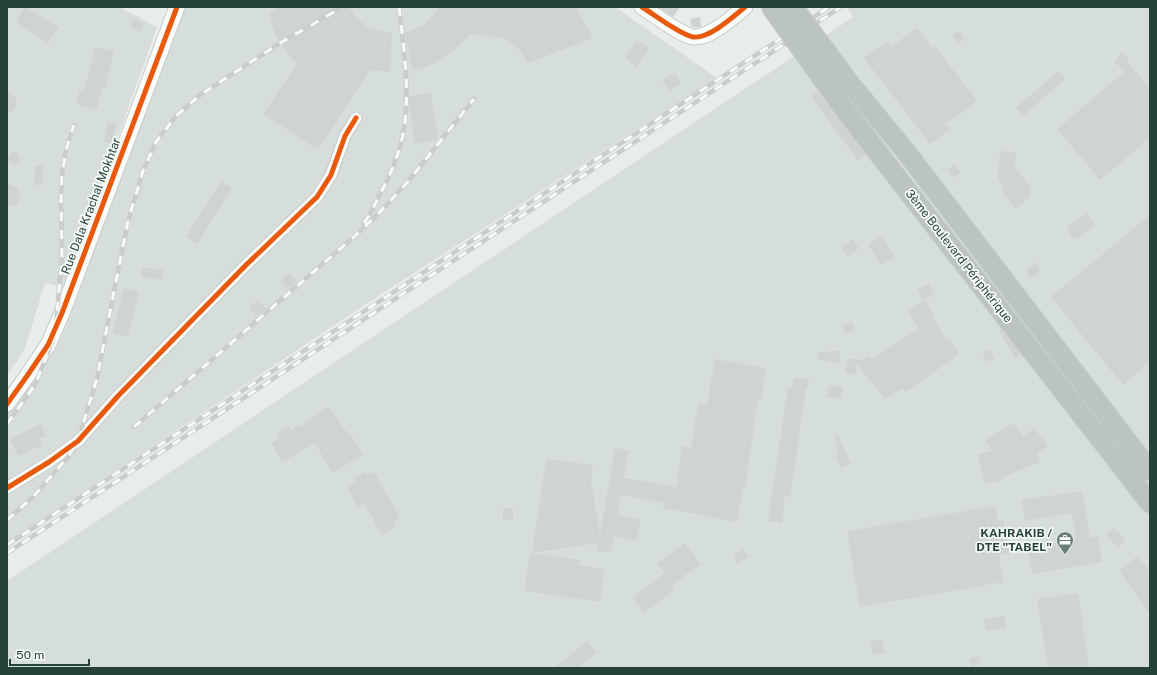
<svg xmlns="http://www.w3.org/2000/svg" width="1157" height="675" font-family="'Public Sans',sans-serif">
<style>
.built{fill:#d6dedb}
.building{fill:#cfd4d2}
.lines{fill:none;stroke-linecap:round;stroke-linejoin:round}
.street-casing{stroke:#c5cac8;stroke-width:13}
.secondary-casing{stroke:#c3cbc8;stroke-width:17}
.highway-casing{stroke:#c3ccc9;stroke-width:21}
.street{stroke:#fcfcfc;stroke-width:11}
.secondary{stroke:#fcfcfc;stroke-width:15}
.highway{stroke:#bcc4c2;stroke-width:19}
.rail-casing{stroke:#c9cdcc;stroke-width:4.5}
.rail{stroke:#f7fbf9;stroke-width:3;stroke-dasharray:9;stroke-linecap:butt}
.highway-bridge-casing{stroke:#c3ccc9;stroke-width:21;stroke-linecap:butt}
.highway-bridge{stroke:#bcc4c2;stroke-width:19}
.cycleway-casing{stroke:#f7fbf9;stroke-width:8}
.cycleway{stroke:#e8590c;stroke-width:5}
.labels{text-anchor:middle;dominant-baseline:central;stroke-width:3.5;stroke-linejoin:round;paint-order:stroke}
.street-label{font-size:12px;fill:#24423a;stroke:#f7fbf9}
.poi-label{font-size:12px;font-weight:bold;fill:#24423a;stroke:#f7fbf9;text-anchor:end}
</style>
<rect width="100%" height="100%" fill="#e8edeb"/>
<g class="built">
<path d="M7,7H119L157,27L72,266L62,287L45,283L24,351L7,375Z"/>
<path d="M185,7H615L717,78L380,295L7,543V410L57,346L66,327Z"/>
<path d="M847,7H1150V668H7V581L853,17Z"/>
</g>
<g class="building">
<path d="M25,7L59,27L48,43L16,22Z"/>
<path d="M275,7H349L356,18L369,28L379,31L392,33L390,72L370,70L318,150L263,114L297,64L287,53L280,43L273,29L269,12L276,10Z"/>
<path d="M438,7H576L593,38L528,63L517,47L503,38L471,34L452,52L433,64L420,69L412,70L405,33L424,25L436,12Z"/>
<path d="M658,7H680L673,17Z"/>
<path d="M700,17L701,27H692L690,19Z"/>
<path d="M133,19L144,24L141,32L130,27Z"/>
<path d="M917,28L932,48L935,46L977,101L946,124L950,129L930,144L864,58L887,42L891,47Z"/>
<path d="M960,31L965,39L957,43L952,35Z"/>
<path d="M637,40L649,48L637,67L625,58Z"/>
<path d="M95,47L114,51L105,88H103L96,110L76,104L80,90L84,91Z"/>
<path d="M1122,52L1129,58L1127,61L1150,89V138L1100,180L1057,129L1125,71L1114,62Z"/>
<path d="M1058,71L1065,79L1023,116L1016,108Z"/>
<path d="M675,73L681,84L669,91L662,80Z"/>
<path d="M7,91L15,97L17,103L14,110L7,114Z"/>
<path d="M818,92L866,155L858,161L811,96Z"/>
<path d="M431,93L438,140L415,144L408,96Z"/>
<path d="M108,121L116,123L112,144L104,142Z"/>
<path d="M1000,151L1016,152L1015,167L1031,188L1030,197L1015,209L1001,190L1004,187L998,178Z"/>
<circle cx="14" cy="158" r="6"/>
<path d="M955,164L961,172L953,178L947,170Z"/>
<path d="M35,166H43V185H34Z"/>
<path d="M221,181L232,188L197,244L186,237Z"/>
<path d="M7,183L18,188L21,194L20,198L17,204L7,207Z"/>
<path d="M1087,213L1095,226L1074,240L1066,227Z"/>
<path d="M1150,215V362L1123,385L1051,297Z"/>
<path d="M882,236L894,257L881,265L868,244Z"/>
<path d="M852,239L859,248L848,256L841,247Z"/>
<path d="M1036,262L1041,270L1031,278L1026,270Z"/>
<path d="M142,267L163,270L162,280L141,277Z"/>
<path d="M288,273L297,281L289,290L280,282Z"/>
<path d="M929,284L934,295L922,301L917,289Z"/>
<path d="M124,288L139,292L128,337L113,333Z"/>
<path d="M258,300L266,309L256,316L249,307Z"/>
<path d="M925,300L934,315L932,316L946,340L949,338L959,354L906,392L903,388L885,399L857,364L855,375L845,373L848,358L862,360L868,356L871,360L918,329L908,310Z"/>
<path d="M851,321L855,329L845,334L842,326Z"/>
<path d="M1001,329L1021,354L1015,358L999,331Z"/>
<path d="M990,349L995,359L987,362L982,353Z"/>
<path d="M840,351V363L817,359L818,352Z"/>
<path d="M715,359L766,368L761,400H758L745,488L743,487L737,522L663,508L664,503L621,495L618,515L641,520L636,541L614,536L611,553L597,550L598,543L532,553L546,459L593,465L591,481L600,535L615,448L629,450L624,478L676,487L682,446L691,448L698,403L707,405Z"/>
<path d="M794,377L809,380L807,389H806L790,497L785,496L782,523L768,521L788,387L792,388Z"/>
<path d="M829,385L843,387L841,399L827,397Z"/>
<path d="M328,406L348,434L350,433L363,455L332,473L315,443L282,462L271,443L280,438L277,433L289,426L291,430L299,425L300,427Z"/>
<path d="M1014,423L1023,437L1034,428L1048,446L1037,454L1040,462L1002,477L1003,480L985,484L978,454L992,451L985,440Z"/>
<path d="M41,424L46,436L39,438L42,445L18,456L10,439Z"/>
<path d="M835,430L851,463L841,468L835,455L837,454Z"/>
<path d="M365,472L367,475L374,472L400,517L394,521L397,526L382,535L364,503L358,507L347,487L356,482L353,478Z"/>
<path d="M1082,491L1090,538L1098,536L1102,562L1032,574L1028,547L1076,540L1072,513L1025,521L1021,500Z"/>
<path d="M996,506L998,521L1003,520L1009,553L999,555L1003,582L860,607L847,531Z"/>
<rect x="503" y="508" width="10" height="12"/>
<path d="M1114,528L1126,541L1118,548L1106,535Z"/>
<path d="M685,543L700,564L671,586L674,590L644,613L632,597L665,573L657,563Z"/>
<path d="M743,549L748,556L738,564L733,556Z"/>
<path d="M530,553L580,560L579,565L604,569L600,602L524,591Z"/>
<path d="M1138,556L1150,572V614L1119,570Z"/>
<path d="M1078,593L1089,668H1048L1037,599Z"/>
<path d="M1004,616L1006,628L986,631L984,619Z"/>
<path d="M882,639L885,653L873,655L870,641Z"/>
<path d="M587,641L597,653L578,668H554Z"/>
<path d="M979,656L981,664L971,667L969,659Z"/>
</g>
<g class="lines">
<g class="street-casing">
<path id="street" d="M7,488L49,462L78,441L118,396L246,265L317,197L331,175L345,136L356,118"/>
</g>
<g class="secondary-casing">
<g id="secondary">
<path d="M642,7C655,15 679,34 693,37C709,39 733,17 745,7"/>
<path d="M7,404L27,376L48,345L62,313L177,7"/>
</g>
</g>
<g class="highway-casing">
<g id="highway">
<path d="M907,153L1150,471"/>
<path d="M889,167L1150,503"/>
</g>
</g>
<use href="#street" class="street"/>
<use href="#secondary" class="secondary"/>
<use href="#highway" class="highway"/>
<g class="rail-casing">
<g id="rail">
<path d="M364,223C371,214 375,204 380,194C389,178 396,161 401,143C412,99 404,51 399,7"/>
<path d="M7,424L35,385L53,340L56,324L62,257L61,200L62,174L66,150L74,125"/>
<path d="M134,427L355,236L379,213L406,184L474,99"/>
<path d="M7,520L33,497L68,457L78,441L97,378L128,221L143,171L156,142L176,116L200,95L280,43L343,7"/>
<path d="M7,545L829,7"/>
<path d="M7,553L841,7"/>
</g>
</g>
<use href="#rail" class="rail"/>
<g class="highway-bridge-casing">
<g id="highway-bridge">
<path d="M771,7L842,106L889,167"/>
<path d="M793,7L851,85L907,153"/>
</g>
</g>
<use href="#highway-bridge" class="highway-bridge"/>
<g class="cycleway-casing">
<g id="cycleway">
<path d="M642,7C655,15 679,34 693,37C709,39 733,17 745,7"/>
<path d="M7,404L27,376L48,345L62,313L177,7"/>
<path d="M7,488L49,462L78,441L118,396L246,265L317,197L331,175L345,136L356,118"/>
</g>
</g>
<use href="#cycleway" class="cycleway"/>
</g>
<defs>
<g id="office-pin" transform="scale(0.9)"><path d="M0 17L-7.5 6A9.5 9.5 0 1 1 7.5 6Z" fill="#697e78" stroke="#f7fbf9"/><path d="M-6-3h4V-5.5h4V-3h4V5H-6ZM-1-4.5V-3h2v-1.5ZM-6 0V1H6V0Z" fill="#fff"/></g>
</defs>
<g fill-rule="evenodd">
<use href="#office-pin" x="1065" y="540"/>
</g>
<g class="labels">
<g class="street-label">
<text transform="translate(91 206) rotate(-69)">Rue Dala Krachal Mokhtar</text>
<text transform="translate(959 256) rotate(52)">3ème Boulevard Périphérique</text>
</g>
<g class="poi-label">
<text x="1052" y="533">KAHRAKIB /<tspan x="1052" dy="14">DTE "TABEL"</tspan></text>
</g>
</g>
<rect width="1157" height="675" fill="none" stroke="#24423a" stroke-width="16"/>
<path d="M10 659v6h79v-6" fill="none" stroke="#24423a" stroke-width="2"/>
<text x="16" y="659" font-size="12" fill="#24423a" stroke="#f7fbf9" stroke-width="3" paint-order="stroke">50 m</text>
</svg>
